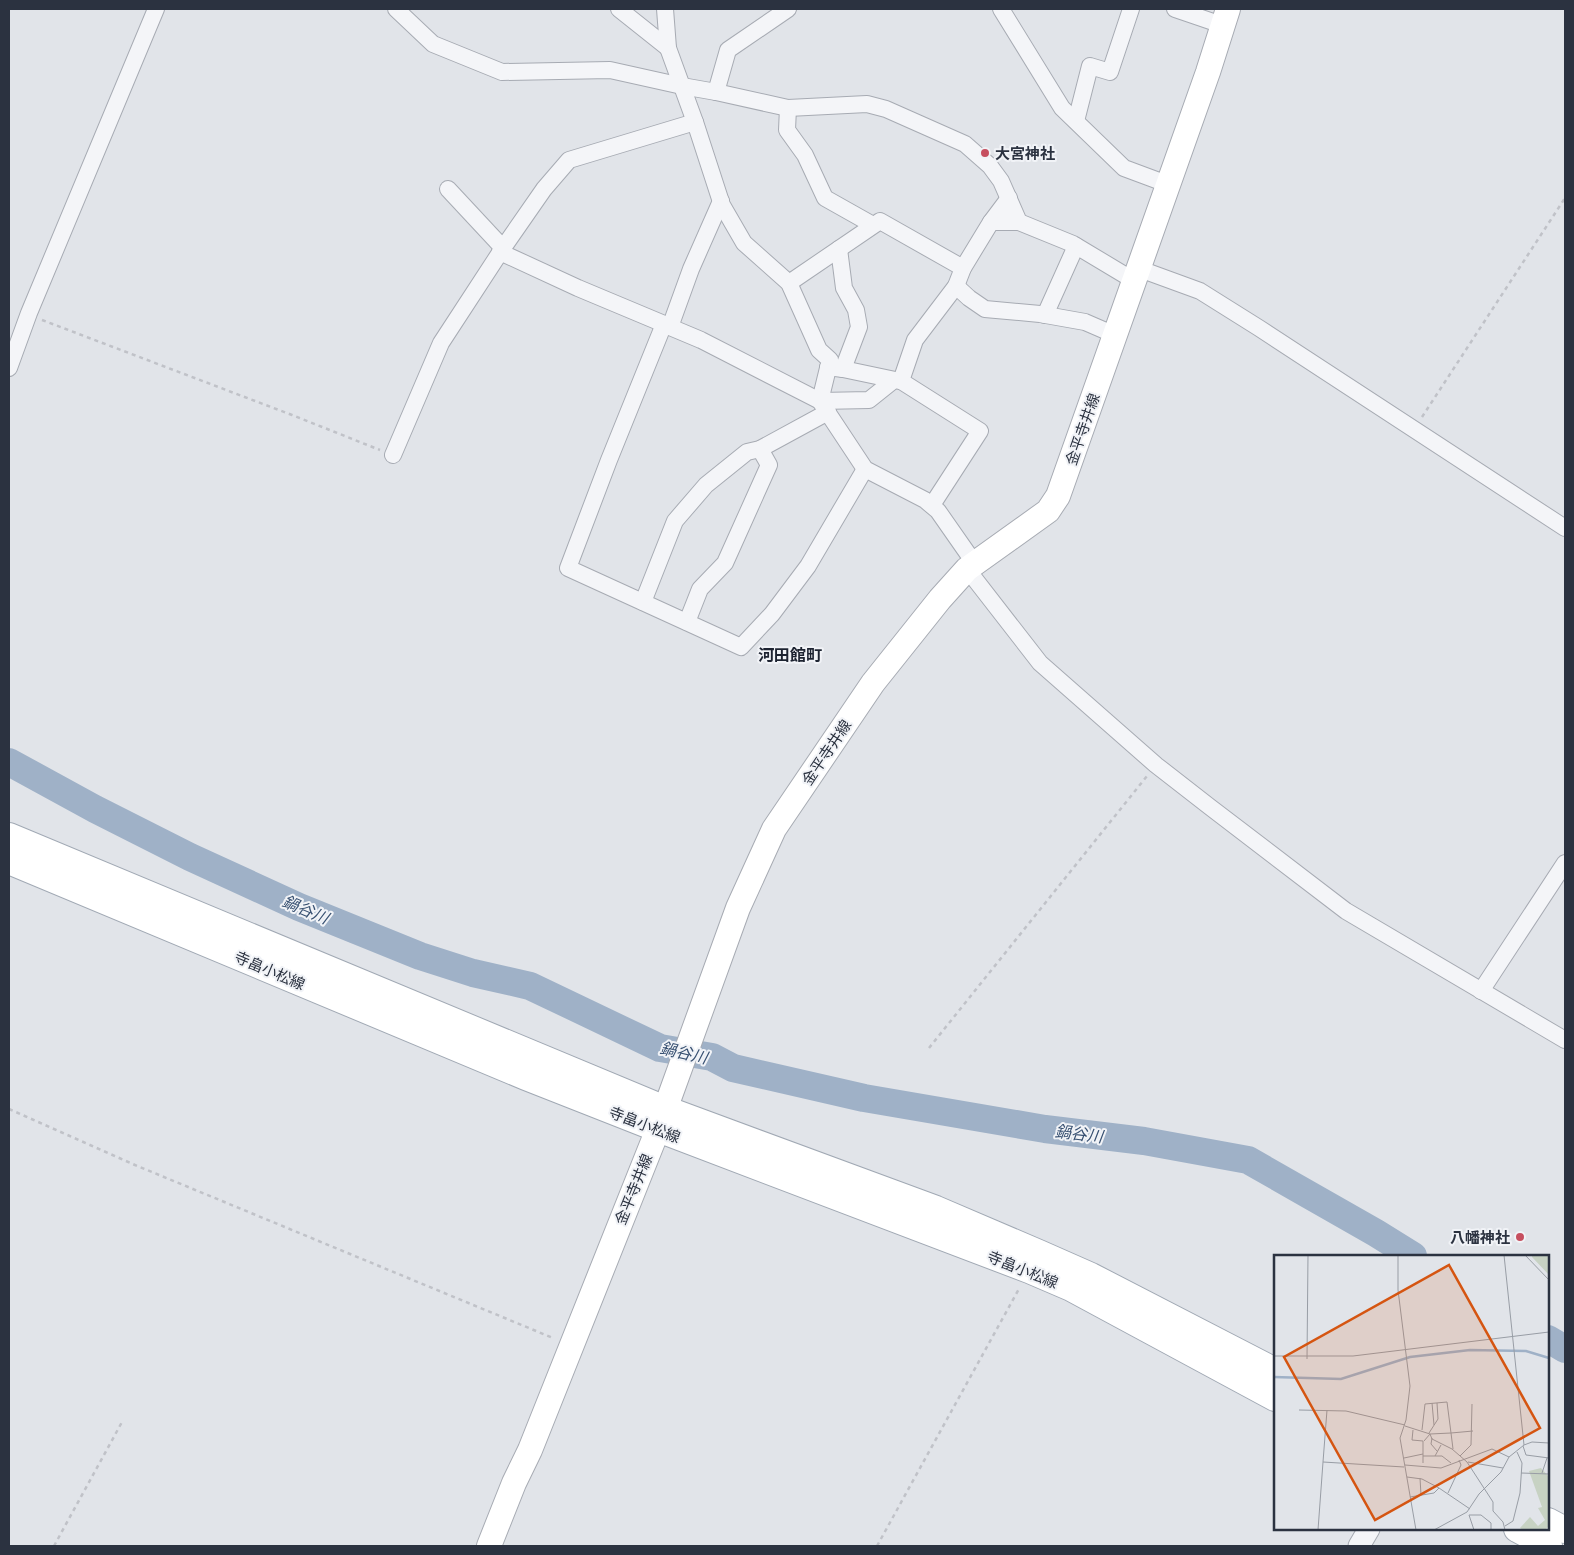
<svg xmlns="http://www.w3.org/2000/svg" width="1574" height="1555" font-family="Barlow,'Noto Sans JP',sans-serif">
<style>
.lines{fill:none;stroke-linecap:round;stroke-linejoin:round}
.river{stroke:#9fb1c7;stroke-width:28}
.minor-casing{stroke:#a7abb3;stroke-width:18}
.tertiary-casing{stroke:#a7abb3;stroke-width:23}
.secondary-casing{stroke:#a7abb3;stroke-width:26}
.primary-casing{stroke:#a1a9b4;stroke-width:28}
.path{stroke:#c0c2c8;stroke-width:2.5;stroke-dasharray:4 4;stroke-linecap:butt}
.minor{stroke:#f4f5f8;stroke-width:16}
.tertiary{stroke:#f4f5f8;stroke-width:21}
.secondary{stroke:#fff;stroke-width:24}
.primary{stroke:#fff;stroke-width:26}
.poi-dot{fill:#c64f5f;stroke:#f1f3f7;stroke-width:2}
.labels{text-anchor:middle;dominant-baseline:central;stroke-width:4;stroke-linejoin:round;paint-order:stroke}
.poi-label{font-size:15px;font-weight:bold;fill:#2b3240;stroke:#f1f3f7;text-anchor:start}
.street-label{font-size:15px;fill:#2b3240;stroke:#f1f3f7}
.neighbourhood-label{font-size:16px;font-weight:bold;fill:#1d2331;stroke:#f1f3f7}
.water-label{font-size:16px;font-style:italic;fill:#375071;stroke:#f1f3f7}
.inset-river{fill:none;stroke:#9fb1c7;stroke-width:2.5}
.inset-road{fill:none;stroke:#989da5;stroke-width:1}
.view{fill:#d55511;fill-opacity:0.15;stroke:#d55511;stroke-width:2.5}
.inset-edge{fill:none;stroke:#2b3240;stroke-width:2.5}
</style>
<rect width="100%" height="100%" fill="#e1e4e9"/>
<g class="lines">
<g class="river">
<path d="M9,762L95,809L190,857L299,907L420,956L473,973L530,986L660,1048L712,1057L733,1068L864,1098L1045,1129L1144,1141L1248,1160L1376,1233L1413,1256"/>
<path d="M1548,1339L1565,1349"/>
</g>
<g class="minor-casing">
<g id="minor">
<path d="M396,9L433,44L502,72L610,70L682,86L716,92L788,108L867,104L886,109L965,144L990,166L1001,181L1019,222L1073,244L1133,280"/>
<path d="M619,9L668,48"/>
<path d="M665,9L668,48L695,122L722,205L744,243L789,283L819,350L830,360L820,401L865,469L925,500L938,511L975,564"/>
<path d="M1001,9L1062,108L1124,168L1167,184"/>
<path d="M1175,9L1222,25"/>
<path d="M716,92L728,50L788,9"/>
<path d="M788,108L787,130L805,155L825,198L873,225"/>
<path d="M1076,121L1090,66L1110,72L1131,9"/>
<path d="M448,189L503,248"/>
<path d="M1009,198L991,222H1019"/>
<path d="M721,201L691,269L670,327L701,340L820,401L869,400L894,380"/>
<path d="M500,252L578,288L664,324"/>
<path d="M1137,268L1200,291L1259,328L1565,528"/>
<path d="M789,283L880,221L963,268"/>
<path d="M956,286L969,298L985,309L1040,314L1085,322L1115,335"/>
<path d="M1045,315L1076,246"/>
<path d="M670,327L664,324L609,460L568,568L741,647L772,614L808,566L865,469"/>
<path d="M828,367L843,369L859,327L856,310L844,288L839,249"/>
<path d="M9,368L29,313L156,9"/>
<path d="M843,369L900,381"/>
<path d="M393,455L441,343L503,248L544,189L569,160L695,122"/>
<path d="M932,505L980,431L901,381L915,340L956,286L963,268L991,222"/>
<path d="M967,569L1040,663L1156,765L1210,807L1346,911L1565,1040"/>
<path d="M643,602L675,521L706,485L747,452L760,449L828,412"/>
<path d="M687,622L700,589L725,563L769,465L760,449"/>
<path d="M1481,991L1565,863"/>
</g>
</g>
<g class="tertiary-casing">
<path id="tertiary" d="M1359,1546L1369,1529"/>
</g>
<g class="secondary-casing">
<path id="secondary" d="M489,1546L514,1483L530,1450L658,1129L738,908L774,829L873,683L940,599L967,569L1048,511L1058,496L1208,72L1228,9"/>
</g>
<g class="primary-casing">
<g id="primary">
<path d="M9,836L665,1109L936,1209L1039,1253L1091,1276L1275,1371"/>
<path d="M9,861L526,1077L658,1129L1029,1270L1071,1288L1275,1398"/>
<path d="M1548,1521L1565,1530"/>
<path d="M1517,1529L1549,1546"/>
</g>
</g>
<g class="path">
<path d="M42,320L292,415L380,450"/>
<path d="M1422,417L1565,198"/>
<path d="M929,1048L1147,776"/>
<path d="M9,1109L135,1165L553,1338"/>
<path d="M54,1546L122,1422"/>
<path d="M877,1546L1020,1287"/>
</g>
<use href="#minor" class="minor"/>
<use href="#tertiary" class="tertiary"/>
<use href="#secondary" class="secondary"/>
<use href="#primary" class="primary"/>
</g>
<g class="poi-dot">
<circle cx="985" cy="153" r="5"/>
<circle cx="1520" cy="1237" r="5"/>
</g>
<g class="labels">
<g class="poi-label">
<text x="995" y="153">大宮神社</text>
<text x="1510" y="1237" text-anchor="end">八幡神社</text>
</g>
<g class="street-label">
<text transform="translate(1082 429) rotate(-71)">金平寺井線</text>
<text transform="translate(826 752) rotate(-56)">金平寺井線</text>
<text transform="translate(270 970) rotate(23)">寺畠小松線</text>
<text transform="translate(645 1124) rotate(21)">寺畠小松線</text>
<text transform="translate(633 1189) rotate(-68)">金平寺井線</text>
<text transform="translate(1023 1269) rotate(22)">寺畠小松線</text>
</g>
<g class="neighbourhood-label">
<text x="790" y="654">河田館町</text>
</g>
<g class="water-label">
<text transform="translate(306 909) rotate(23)">鍋谷川</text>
<text transform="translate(684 1052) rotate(13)">鍋谷川</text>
<text transform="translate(1079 1133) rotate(7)">鍋谷川</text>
</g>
</g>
<g transform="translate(1274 1255)">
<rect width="275" height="275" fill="#e1e4e9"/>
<path d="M258,0H275V20L258,2ZM267,213L275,222V271L271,275H249L246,273L256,262L264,271L271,265L264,253L268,252L255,216Z" fill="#c7d2c3"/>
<path class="inset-river" d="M0,122L67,124L136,102L196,95L252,96L275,103"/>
<path class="inset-road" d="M124,0V35L136,131L132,165L126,183L142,275M230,0L250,190M251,0L275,25M0,101H79L275,77M33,104L34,0M158,148L160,170M25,155L72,156L131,170M53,155L49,207L130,212M131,171L156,179L158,184L178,194L193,207L219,247V256L229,267L231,275M139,175L138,185L149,186V208M148,175L151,149L173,147L177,178M155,178L164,164L163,148M177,178L199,176M158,183L157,189L163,196M150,186L156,179L177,178L179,194M249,191L252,200L275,203M149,201H161L167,190M161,201H168L177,208M186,201L197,190L198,149M130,203L149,199M194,207L229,213M131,210L167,213L218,194L235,202M247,218L275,219M268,218L273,203M133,222L148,224L165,233M146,223L147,240M174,238L187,210L185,205M136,242L160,238L165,233L196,254M195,260H207L217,268V275M195,260L200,275M231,271L239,266L246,238L248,208L243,197M44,275L49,207M160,275L193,257L205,239L227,217L235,202L250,190L258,187L275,188"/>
<path class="view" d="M175,10L266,173L101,265L10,102Z"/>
<rect width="275" height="275" class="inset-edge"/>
</g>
<rect width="1574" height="1555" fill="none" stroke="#2b3240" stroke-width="20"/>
</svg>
